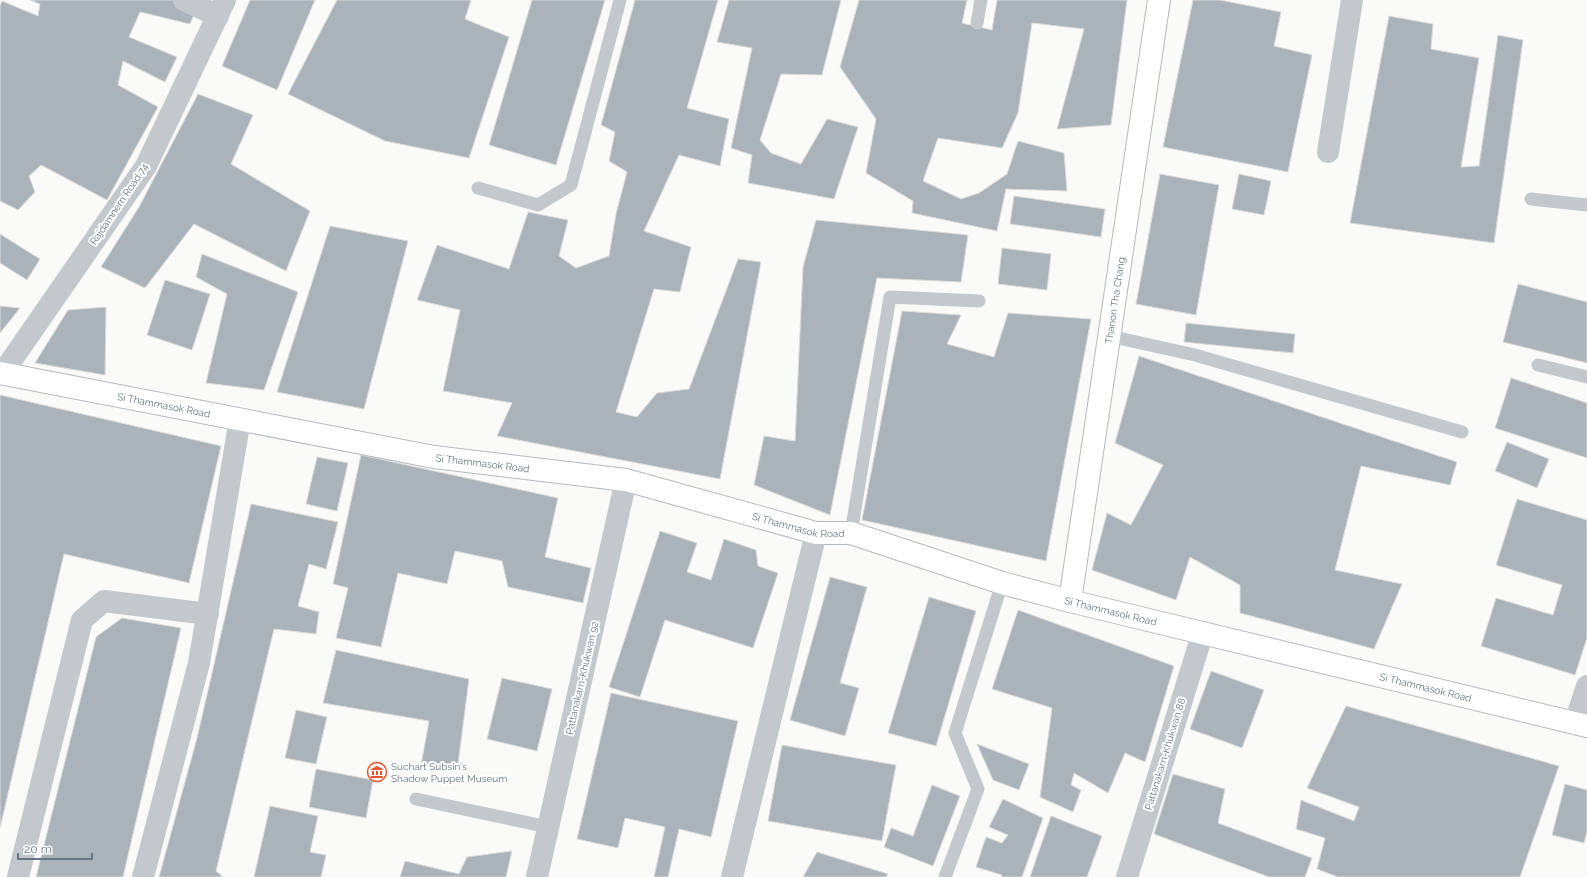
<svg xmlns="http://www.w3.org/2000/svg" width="1587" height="877" font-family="Raleway,sans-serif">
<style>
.building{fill:#aab3b9;stroke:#dcdcda}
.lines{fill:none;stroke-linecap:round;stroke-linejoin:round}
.secondary-casing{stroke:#b3babf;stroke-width:24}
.lane{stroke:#c3c8cc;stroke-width:13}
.street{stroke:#c3c8cc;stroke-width:22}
.secondary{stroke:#fff;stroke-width:22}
.labels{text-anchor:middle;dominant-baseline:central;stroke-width:4;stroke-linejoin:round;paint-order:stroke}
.street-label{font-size:10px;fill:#657683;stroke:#fff}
.poi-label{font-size:10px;fill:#657683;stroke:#fff;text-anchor:start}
</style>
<rect width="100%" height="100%" fill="#fafaf8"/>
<g class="building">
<path d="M30,0H200L190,24L140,12L129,37L177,57L165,82L123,61L118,85L158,107L107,200L41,165L29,176L35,192L18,210L0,201V6L2,1L38,16L40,4Z"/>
<path d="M250,0H315L277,90L222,66Z"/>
<path d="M337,0H471L465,19L509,37L469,158L385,141L288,94Z"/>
<path d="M532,0H605L556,165L489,145Z"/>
<path d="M635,0H718L687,108L729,119L720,166L679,155L644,231L691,247L680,292L654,289L616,412L637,417L657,393L689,389L738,259L761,262L720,479L497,436L512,403L443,391L460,310L417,300L437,245L509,269L528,212L568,220L559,256L576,268L609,256L616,214L627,172L609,161L615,132L601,125Z"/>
<path d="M729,0H841L822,75L781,74L760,140L771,153L801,164L827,119L858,127L834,199L748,183L752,155L731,148L752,48L717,42Z"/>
<path d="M859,0H967L962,23L992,30L997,0H1127L1111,125L1057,129L1084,29L1032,23L1018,113L1002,148L938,138L923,181L961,199L979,193L1007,174L1018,141L1064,153L1067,191L1006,189L997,231L912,213L913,201L866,173L876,119L840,67Z"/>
<path d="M1193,0H1220L1281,12L1274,46L1312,55L1288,172L1163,147Z"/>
<path d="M1389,16L1433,24L1431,49L1479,58L1461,167L1479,166L1498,35L1523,40L1494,243L1350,223Z"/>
<path d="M198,94L253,115L231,164L310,211L286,271L194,224L145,288L101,267L139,207Z"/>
<path d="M1160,174L1219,185L1196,315L1136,304Z"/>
<path d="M1239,174L1271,181L1264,215L1232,209Z"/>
<path d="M1014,196L1105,209L1101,237L1010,224Z"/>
<path d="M816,220L968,235L961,282L877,278L830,515L754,485L764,436L795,441L803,267Z"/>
<path d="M330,226L408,241L364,409L277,392Z"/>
<path d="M0,234L40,259L27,280L0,263Z"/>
<path d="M1002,248L1051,254L1047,290L998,284Z"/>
<path d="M202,254L298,292L264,390L206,383L227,294L196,277Z"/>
<path d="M165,280L210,294L192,350L147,335Z"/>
<path d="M1518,284L1587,302V363L1503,342Z"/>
<path d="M0,306L20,308L0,333Z"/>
<path d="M106,307L105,375L35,363L68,310Z"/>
<path d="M902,311L961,315L947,344L994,357L1008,313L1091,319L1046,561L862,520Z"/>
<path d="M1186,323L1295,334L1293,353L1184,342Z"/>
<path d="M1139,356L1457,462L1450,485L1361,466L1335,570L1402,584L1374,649L1240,613V585L1190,557L1176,600L1092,570L1107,513L1131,525L1163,465L1115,443Z"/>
<path d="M1511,378L1587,403V458L1495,428Z"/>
<path d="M0,395L221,446L189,583L64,554L0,828Z"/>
<path d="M1507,442L1549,459L1537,488L1495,471Z"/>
<path d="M361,455L558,498L545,557L591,568L583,603L508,587L502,561L455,551L447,584L398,573L381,647L336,638L348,588L333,584Z"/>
<path d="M317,457L348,463L337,511L306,504Z"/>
<path d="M1517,499L1587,520V638L1575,675L1481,646L1496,598L1553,615L1562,585L1496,565Z"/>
<path d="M251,504L338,522L326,569L309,564L298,606L319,612L316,634L274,629L216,871L223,877H159L197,738Z"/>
<path d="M660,531L697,543L687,572L711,580L724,539L756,550L758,566L778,573L753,648L665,620L640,697L609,687Z"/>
<path d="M830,577L867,587L840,683L859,688L845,736L790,720Z"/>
<path d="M929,597L976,611L936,746L888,733Z"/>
<path d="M1018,610L1174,666L1145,762L1125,753L1108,793L1074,773L1071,785L1081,790L1073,812L1040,797L1052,708L992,689Z"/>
<path d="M122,618L181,628L123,877H36L96,637Z"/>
<path d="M336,650L469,679L457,772L421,765L429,721L323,703Z"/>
<path d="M1211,671L1264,690L1242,748L1190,729Z"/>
<path d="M502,678L552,689L537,751L487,739Z"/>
<path d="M611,693L738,721L711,837L679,829L668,877H654L665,827L625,818L618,848L577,839Z"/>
<path d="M1346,706L1559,766L1520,877H1338L1317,869L1325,838L1296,829L1301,800L1354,821L1359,807L1307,788Z"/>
<path d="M296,710L327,717L316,764L285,758Z"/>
<path d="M977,744L1029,764L1019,790L993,780Z"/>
<path d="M782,745L896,765L882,841L768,821Z"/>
<path d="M316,769L373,780L366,818L309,807Z"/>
<path d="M1173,774L1225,789L1218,823L1312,858L1305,877H1269L1154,834Z"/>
<path d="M1565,784L1587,790V832L1584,843L1552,835Z"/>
<path d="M932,785L960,796L933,866L884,847L891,828L913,836Z"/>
<path d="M1003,799L1043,818L1022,877H1001L1002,875L976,867L986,837L1002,843L1008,835L989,827Z"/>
<path d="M270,806L318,816L310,852L326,855L321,877H254Z"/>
<path d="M1051,816L1102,836L1087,877H1030Z"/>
<path d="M512,851L506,877H400L405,861L459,874L467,857Z"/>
<path d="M817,852L888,874L886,877H803Z"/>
</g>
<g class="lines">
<g class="secondary-casing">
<g id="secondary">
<path id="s1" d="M0,373L434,457L626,480L816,533H851L1002,583L1070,601L1587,726"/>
<path id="s2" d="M1070,601L1159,0"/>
</g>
</g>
<g class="lane">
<path d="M977,23L981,0"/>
<path d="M478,188L538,205L571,185L620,0"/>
<path d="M1531,199L1587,205"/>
<path d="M1109,336L1195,355L1462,432"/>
<path d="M1538,365L1587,377"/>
<path d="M851,533L890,297L979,301"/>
<path d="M416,799L548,827"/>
<path d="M945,877L978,789L955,733L1002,583"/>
</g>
<g class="street">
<path d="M184,0L218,16"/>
<path d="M1328,152L1352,0"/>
<path d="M2,374L146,166L225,0"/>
<path d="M1575,723L1587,686"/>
<path d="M18,877L82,620L104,601L208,614"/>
<path d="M143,877L199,663L240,419"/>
<path d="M537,877L626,480"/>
<path d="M732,877L816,533"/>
<path d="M1127,877L1203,632"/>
</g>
<use href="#secondary" class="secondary"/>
</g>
<defs>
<g id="museum-ring" transform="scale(1)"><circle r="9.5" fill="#fff" stroke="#e4572e" stroke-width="1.5"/><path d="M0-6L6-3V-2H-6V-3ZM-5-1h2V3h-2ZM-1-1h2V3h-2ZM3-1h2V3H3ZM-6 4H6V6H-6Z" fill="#e4572e"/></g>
</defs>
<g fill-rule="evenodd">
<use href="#museum-ring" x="377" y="772"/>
</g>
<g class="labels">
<g class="street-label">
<text transform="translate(119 204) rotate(-56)">Rajdamnern Road 74</text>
<text stroke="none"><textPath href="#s2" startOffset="304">Thanon Tha Chang</textPath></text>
<text stroke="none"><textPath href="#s1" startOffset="167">Si Thammasok Road</textPath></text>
<text stroke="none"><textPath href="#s1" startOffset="491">Si Thammasok Road</textPath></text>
<text stroke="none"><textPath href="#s1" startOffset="814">Si Thammasok Road</textPath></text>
<text stroke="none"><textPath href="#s1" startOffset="1139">Si Thammasok Road</textPath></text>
<text transform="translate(582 678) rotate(-77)">Pattanakarn-Khukwan 92</text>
<text stroke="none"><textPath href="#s1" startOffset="1463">Si Thammasok Road</textPath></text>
<text transform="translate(1165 754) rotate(-73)">Pattanakarn-Khukwan 88</text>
</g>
<g class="poi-label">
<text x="391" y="766">Suchart Subsin's<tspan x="391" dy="12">Shadow Puppet Museum</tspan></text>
</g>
</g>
<path d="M18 853v6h74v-6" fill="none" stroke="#657683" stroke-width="2"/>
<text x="24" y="853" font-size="12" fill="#657683" stroke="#ffffff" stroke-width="3" paint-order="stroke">20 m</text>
</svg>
